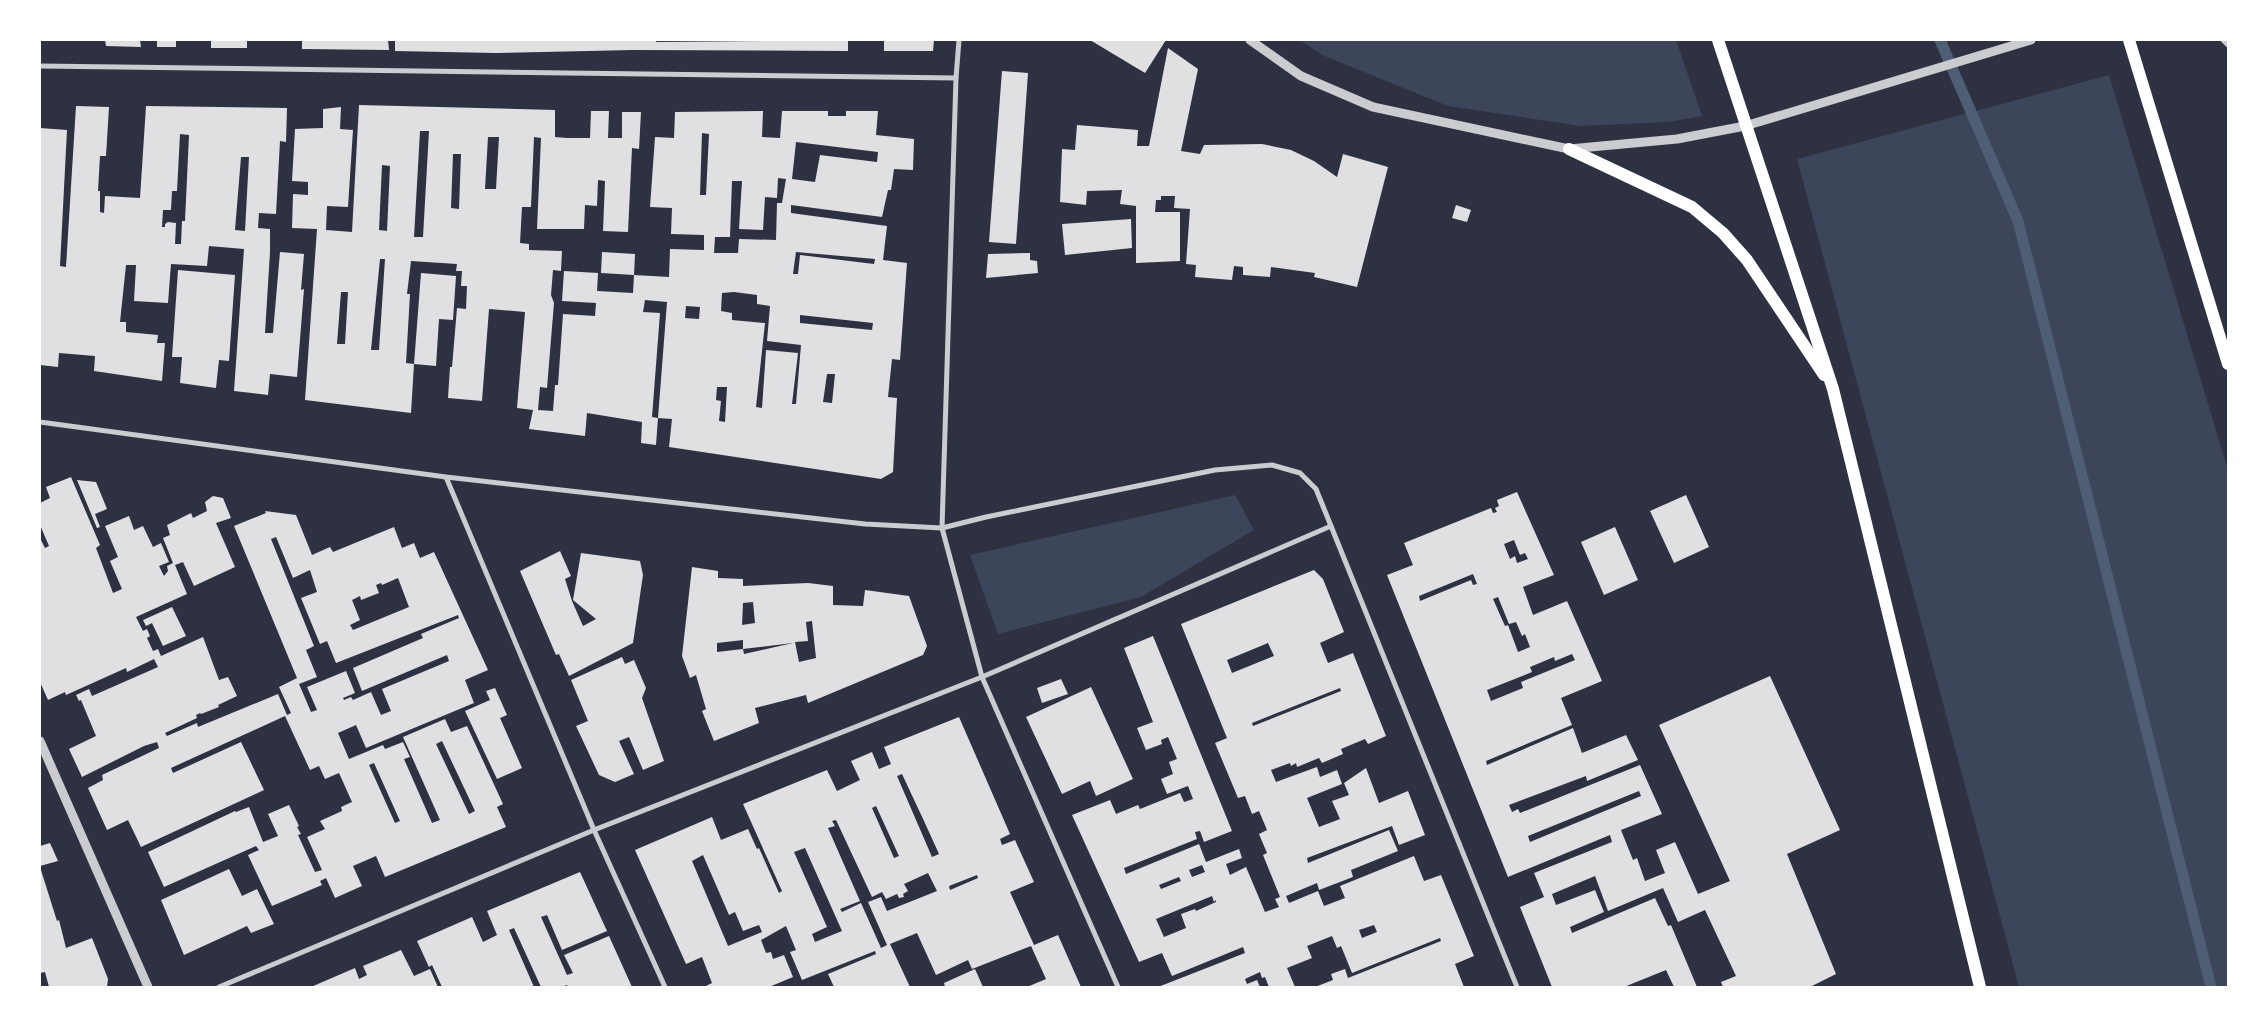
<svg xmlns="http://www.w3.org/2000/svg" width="2268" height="1027" font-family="Lato,sans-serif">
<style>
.green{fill:#3c4559}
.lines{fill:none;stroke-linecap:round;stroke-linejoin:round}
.stream{stroke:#4f5d75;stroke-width:11}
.building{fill:#e0e0e3;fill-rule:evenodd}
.minor{stroke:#caccd0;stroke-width:5}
.tertiary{stroke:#caccd0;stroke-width:9}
.primary{stroke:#fff;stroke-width:12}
</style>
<rect width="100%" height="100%" fill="#2d3142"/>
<g class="green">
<path d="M1300,40H1676L1702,116L1668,122L1580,126L1448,106L1322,55Z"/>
<path d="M2109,75L2228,470V987H2019L1797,159Z"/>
<path d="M1235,495L1254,530L1141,597L998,634L970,555Z"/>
</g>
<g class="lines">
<path class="stream" d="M1940,40L2018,221L2211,987"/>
</g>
<g class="building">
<path d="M105,40H140L141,47L106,46Z"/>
<rect x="157" y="40" width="19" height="7"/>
<rect x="211" y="40" width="36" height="8"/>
<path d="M302,40H388L389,50L302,49Z"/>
<path d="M395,40H656V42L848,40V51L633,50L495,53L395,51Z"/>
<path d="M884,40H934L933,51H884Z"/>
<path d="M1090,40H1166L1145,73Z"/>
<path d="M1168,48L1198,69L1181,151L1200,154L1204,145L1262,144L1291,150L1314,161L1337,177L1343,154L1388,167L1357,287L1314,277L1315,273L1271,267L1270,277L1243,275V267L1234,266L1232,280L1195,277L1196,265L1186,264L1190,209L1174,208L1175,196H1161V200H1156L1155,212H1180V261L1136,263V206L1120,204L1122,190L1087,191L1086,205L1060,202L1062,149L1075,150L1077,125L1138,130L1137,146H1149Z"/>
<path d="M1002,71L1028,73L1016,244L989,242Z"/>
<path d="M359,105L555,110V137L567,138H590L591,111H609L608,138H622V112H641L639,149L632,148L628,232L603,231L605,181L598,180L597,206L585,205L584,229H537L541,138L534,137L531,207H522L520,243L529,244V250L562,251L561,271L553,270L551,295L554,303L547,388L540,387L538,410L553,411L555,385H558L563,314L595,316L596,303L562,301L564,271L598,273L597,291L633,293L634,275L601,273L602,252L635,254L634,275L669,277L670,249L704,250V235L671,234L672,208L650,207L655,137L674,138L675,112L763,111L762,137L780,138L782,111H828V116H846V111H878L876,135L914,139L913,170L894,169L891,190H888L882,217L791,205V213L887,226L883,260L907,263L900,360L892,359L888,397L897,398L893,472L881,479L669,447L672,419L658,418L667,302L645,300L643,312L660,313L652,417L658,418L656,445L641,443L642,422L587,413L585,436L529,429L533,410L517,408L525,312L489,309L482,401L448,398L450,367H452L457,308L466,309L467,286H461L462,271H456L457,264L411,261L407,294H410L406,363L414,364L421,273L456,276L453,320L439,319L436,366L414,364L411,413L305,400L317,229L292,228L293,194L308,195V182L292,181L295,129L323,128V109L341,107L340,129L353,130L348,207L327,206L326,230L352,232ZM420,131H429L423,237H414ZM702,133L709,134L706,195H700ZM488,137H499L496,189H485ZM796,142L878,152L877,162L820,155L815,182L792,179ZM453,154H461L459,209L451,208ZM382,165L390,166L387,231L379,230ZM778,178L786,179L782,203H777L776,240L739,239L738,253H714L715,237H730L732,181H742L739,229L763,230L765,197L777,198ZM796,252L875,259L874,264L800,255L798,274H793ZM380,259H385L379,350H371ZM341,292H348L345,344H337ZM734,292L757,295V304L770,306L767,341L801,345L796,404H792L798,353L766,350L762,408L756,407L765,323L732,320V313L721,311L722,293ZM686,306L700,307L699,319L685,318ZM800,315L873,323L872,330L800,323ZM827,374H835L832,403L823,402ZM717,387H727L725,422L719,421L721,401L716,400Z"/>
<path d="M76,106L109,107L106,156H100L98,191H100V212L104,213L105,196L140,198L146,106L287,108L286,142L280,141L276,214L259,213L258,228L270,229V252L265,333H273L280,252L304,254L301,290L304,289L297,377L270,374L268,395L234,391L244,249L209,246L207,266L171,264L168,303L134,301L136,265H126L120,322H126V332L158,335L157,343H165L162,381L94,371L95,356L59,353L58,367L40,365V128L67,130L60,266L66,267ZM180,134L189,135L185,221H182L181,244H175L176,223L168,222L165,224V227H162L163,210H171L172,191H177ZM241,157H249L245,231L235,230Z"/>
<path d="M1456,205L1471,210L1467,222L1452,218Z"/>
<path d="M1131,219L1132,248L1065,255L1062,224Z"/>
<path d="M1030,253V260L1037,261L1038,273L986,278L988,254Z"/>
<path d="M178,270L235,275L229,361L219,360L216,388L180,383L182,357H172Z"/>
<path d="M71,477L100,545L96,548L113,593L122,589L110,561L118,557L105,526L129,516L134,530L143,526L153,547L161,543L169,562L159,566L164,576L168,571L167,566L173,563L163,538L170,535L167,525L191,513L193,518L207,511L205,502L213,496L223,498L231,518L216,523L235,567L194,586L183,562L175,565L187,594L136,617L143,631L147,629L150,636L147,638L153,651L158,649L161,656L203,637L219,680L228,677L237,696L218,705L219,707L201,714L200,713L196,715L197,718L165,733L167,736L197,723L198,727L278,694L287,715L291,713L279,687L297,678L234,526L266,513L265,511L296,515L312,555L330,547L333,552L394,527L402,548L414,543L420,558L434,552L488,670L465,680L474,703L366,748L356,725L338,733L349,759L383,745L385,749L403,742L410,757L404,759L432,823L440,820L403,737L445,719L451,732L467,726L503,804L497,807L506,827L385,877L376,856L353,866L362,886L335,898L326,878L320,881L322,885L272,906L248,855L259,850L256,846L164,887L148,852L235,811L236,812L249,807L263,842L278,836L268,814L289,805L299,826L297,827L301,834L298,835L315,872L322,870L307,837L325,829L320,821L342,811L341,807L352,802L339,773L325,779L319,766L310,770L285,716L171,768L173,773L241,742L264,790L141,847L128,820L107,830L88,788L103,780L102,775L159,748L157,742L144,746L82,777L69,749L96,736L81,700L79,701L76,695L89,689L92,696L158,667L154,659L127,672L126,668L66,695L65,692L48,700L40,682V538L45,548L49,546L40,525V503L50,498L46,487ZM276,537L293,578L310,570L317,592L301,598L320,644L327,641L336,663L458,615L459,618L421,634L423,638L353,668L362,691L447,655L449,661L382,689L391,711L381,715L371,692L353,700L351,697L344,700L343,698L355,693L346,671L307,687L317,710L311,712L299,684L317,677L306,650L314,646L271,539ZM398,578L409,607L353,630L350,625L360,620L352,600L360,596L361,600L379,593L376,585L381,583L382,585ZM442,741L475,811L469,814L436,744ZM374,763L400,821L395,823L369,765Z"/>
<path d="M77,480L96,482L107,509L95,514L100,527L97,528Z"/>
<path d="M1517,492L1554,575L1523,587L1533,615L1567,601L1602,681L1561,698L1572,725L1486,761L1487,765L1573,728L1582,753L1626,735L1638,760L1587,781L1586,776L1509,805L1512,812L1518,809L1520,813L1640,765L1662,814L1621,830L1633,860L1637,858L1645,881L1665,873L1656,850L1675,842L1698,894L1730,881L1659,725L1770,676L1840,830L1787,854L1836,974L1810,987H1723L1721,982L1736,976L1705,910L1678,922L1663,888L1608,911L1595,876L1552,894L1556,905L1595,890L1604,912L1570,927L1572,933L1655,898L1668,926L1671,925L1697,987H1674L1666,970L1624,987H1552L1520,907L1544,897L1534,873L1612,842L1610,835L1508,877L1387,575L1413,565L1404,543L1491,508L1493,513L1497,512L1495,508L1499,506L1497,500ZM1514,540L1520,555L1525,553L1528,559L1517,563L1515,556L1510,559L1504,544ZM1473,574L1477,584L1473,585L1471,580L1420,601L1419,596ZM1498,597L1509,624L1516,622L1522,636L1525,634L1530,647L1518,652L1508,625L1505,626L1493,599ZM1572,654L1575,660L1521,682L1523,688L1491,701L1487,690L1532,672L1530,667L1554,657L1555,661ZM1639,791L1641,796L1530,842L1528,836Z"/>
<path d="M1686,495L1709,547L1674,563L1650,511Z"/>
<path d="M1615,527L1638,580L1604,595L1581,542Z"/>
<path d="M560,551L571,576L565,579L572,601L583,626L596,619L573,600L581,553L640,561L643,575L633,643L569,676L559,654L556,655L520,571Z"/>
<path d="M692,567L718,571V578L743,579V586L808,583L833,586V605L863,606L865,590L909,596L927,646L923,655L808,703L806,695L755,708L759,723L714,741L702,711L706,709L696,675L690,678L682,656ZM753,602L755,623L742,625L743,603ZM812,621L816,658L799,662L795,642L808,641L806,622ZM743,640V649L793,643L744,654L743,649L717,652V643Z"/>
<path d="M1314,570L1323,579L1344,632L1320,643L1328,663L1353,653L1386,736L1368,744L1365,739L1341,749L1343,754L1322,763L1319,758L1297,767L1296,763L1291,766L1290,763L1271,770L1276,782L1317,767L1320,777L1337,770L1342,784L1307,798L1319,827L1340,819L1332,801L1349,795L1344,783L1366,768L1379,803L1408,791L1425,835L1399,845L1392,826L1307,858L1308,863L1389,830L1398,851L1351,870L1353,877L1319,890L1317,883L1286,896L1289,903L1318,891L1324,906L1345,898L1340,886L1414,856L1424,881L1441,875L1474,956L1455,964L1464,987H1315L1333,980L1331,974L1345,969L1348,978L1441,941L1440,938L1352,973L1341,946L1337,948L1332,936L1307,946L1312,958L1287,968L1295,987H1269L1265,977L1262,978L1260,972L1245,979L1247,984L1257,980L1260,987H1158L1245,953L1243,947L1172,976L1162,953L1139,962L1072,815L1110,800L1116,814L1138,805L1140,809L1180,793L1184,802L1193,799L1188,786L1167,794L1161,779L1173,774L1169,762L1177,759L1168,737L1161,740L1162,744L1146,750L1137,728L1153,722L1124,648L1153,636L1232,831L1204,842L1200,831L1195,832L1197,839L1124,868L1126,874L1199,844L1206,862L1239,849L1242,858L1226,864L1230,875L1246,867L1265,912L1279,907L1275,899L1280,897L1263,855L1267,853L1259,834L1267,830L1259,811L1252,814L1245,796L1238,798L1215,743L1227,738L1181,624ZM1268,643L1274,656L1232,673L1227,660ZM1340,688L1341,691L1253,726L1252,723ZM1202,865L1205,872L1192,877L1189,870ZM1179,877L1181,881L1161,889L1159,885ZM1212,896L1214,902L1216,900V902L1196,911L1195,909L1181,914L1186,928L1164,937L1156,919ZM1374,925L1377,932L1362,938L1359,930Z"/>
<path d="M172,607L186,636L163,646L152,623L146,626L143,620Z"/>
<path d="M622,657L625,664L634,660L646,688L642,698L664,761L643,770L629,737L619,741L634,774L615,782L599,775L576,726L588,721L571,680Z"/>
<path d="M1061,679L1068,694L1042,703L1037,688Z"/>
<path d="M1091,687L1133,779L1096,796L1090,781L1062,794L1026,717Z"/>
<path d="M495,688L507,715L500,718L522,768L497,779L465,711L490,700L486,691Z"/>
<path d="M959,717L1010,834L1000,839L1002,845L1015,840L1034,882L1010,892L1034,945L1058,935L1081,987H1027L1046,979L1031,946L972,969L968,960L936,975L917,933L890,944L910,987H834L828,974L876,954L875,951L802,980L790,952L796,950L786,926L761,940L766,953L771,952L773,959L784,955L793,977L769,987H704L712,983L702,957L686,964L635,850L712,817L721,840L748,829L757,849L759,848L779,893L782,891L743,804L827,770L837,791L860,780L851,761L872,752L879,769L891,764L884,747ZM902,774L924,821L939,854L932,857L897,776ZM876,806L899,856L894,858L872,808ZM836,820L872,897L882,892L886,899L897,894L899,898L904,897L903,894L908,891L904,884L928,873L937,891L887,911L881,897L868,902L887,945L881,948L861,903L842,912L840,909L860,901L828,828L835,826L832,821ZM805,848L842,931L815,942L812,934L827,927L794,852ZM703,855L729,915L735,912L743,931L759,925L762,932L728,946L692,861ZM977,875L978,878L950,890L949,886Z"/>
<path d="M50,843L58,861L40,866V846Z"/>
<path d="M40,867L57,921L59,920L66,948L92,938L108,979L107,987H49L45,972L40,973Z"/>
<path d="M229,869L242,896L257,889L274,924L251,933L247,926L184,955L161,900Z"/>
<path d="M580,872L607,931L562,950L547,915L541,917L567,975L573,973L564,955L609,936L632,987H568L567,985L562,987H541L514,928L509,930L534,987H442L432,965L429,967L417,941L472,917L483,942L497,935L487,911Z"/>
<path d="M401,950L414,976L430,969L438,987H311L355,968L359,979L367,975L363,966Z"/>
<path d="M975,969L983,987H945L944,983Z"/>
</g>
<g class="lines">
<g class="minor">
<path d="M959,40L956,78L942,528L982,677L1118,987"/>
<path d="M2223,40L2228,45"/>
<path d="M40,66L956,78"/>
<path d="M40,422L446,477L865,524L942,528L986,517L1215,470L1272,465L1300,473L1316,489L1331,526L1517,987"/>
<path d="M446,477L594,830L665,987"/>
<path d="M219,987L594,830L982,677L1331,526"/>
</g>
<g class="tertiary">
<path d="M1250,40L1301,76L1373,107L1569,149L1677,139L1745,126L2031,40"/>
<path d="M40,741L148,987"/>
</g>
<g class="primary">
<path d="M1718,40L1833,389L1980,987"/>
<path d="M2129,40L2228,364"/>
<path d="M1569,149L1692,207L1723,233L1747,260L1824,375"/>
</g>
</g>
<rect width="2268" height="1027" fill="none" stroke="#ffffff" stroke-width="82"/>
</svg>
